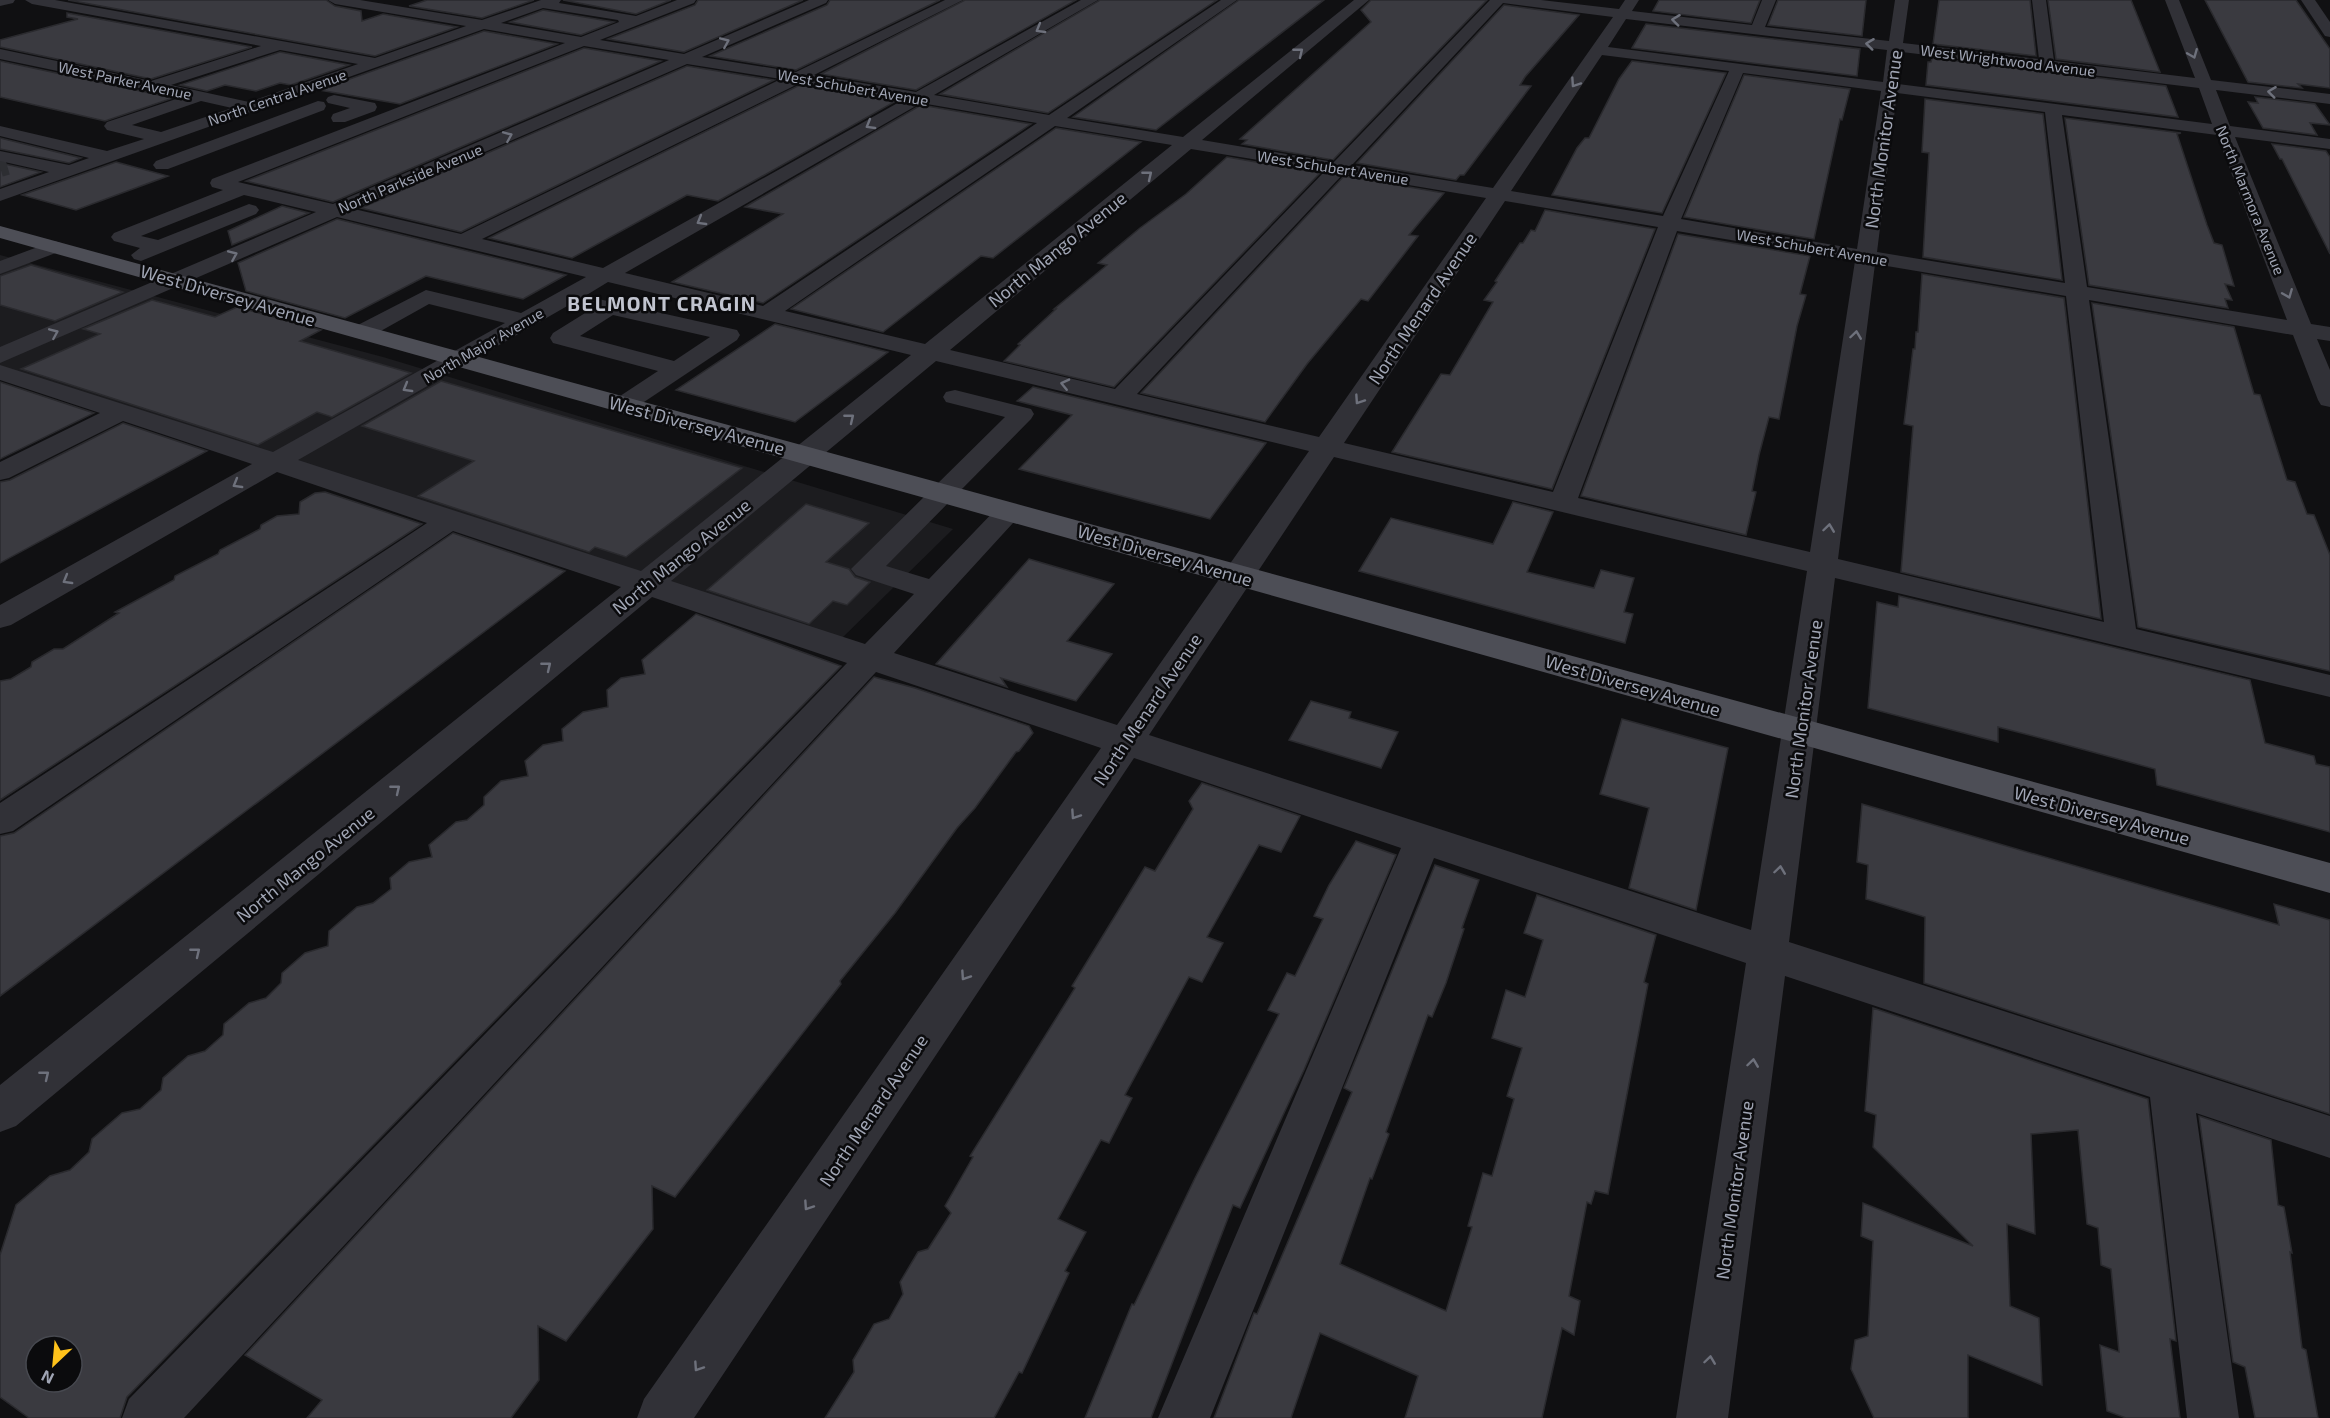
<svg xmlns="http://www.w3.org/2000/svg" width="2330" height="1418" font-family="'Exo 2',sans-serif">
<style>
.built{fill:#1c1c1f}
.building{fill:#3a3a40;stroke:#2a2a2e;stroke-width:1.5;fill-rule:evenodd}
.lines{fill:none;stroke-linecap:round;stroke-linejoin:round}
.minor-tunnel{stroke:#2d2e32;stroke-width:20;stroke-dasharray:20 10;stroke-linecap:butt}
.minor{fill:#313137;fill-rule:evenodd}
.major{fill:#4d4e56;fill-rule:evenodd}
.oneway{stroke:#6e717c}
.labels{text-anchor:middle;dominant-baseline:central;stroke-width:5;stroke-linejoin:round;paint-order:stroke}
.far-street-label{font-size:15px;fill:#a0a5b4;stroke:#0b0b0d}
.street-label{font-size:18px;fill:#a0a5b4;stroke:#0b0b0d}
.far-district-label{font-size:20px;font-weight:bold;letter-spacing:1.5px;fill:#c1c4cf;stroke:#0b0b0d}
</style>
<rect width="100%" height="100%" fill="#101012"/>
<path class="built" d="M0,255L383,357L953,529L839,641L0,370Z"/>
<g class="building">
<path d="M68,0H326L335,6L361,11L362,21L383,14L457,27L375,56Z"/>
<path d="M427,0H534L482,18L409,6Z"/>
<path d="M563,0H671L636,14Z"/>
<path d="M698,0H803L684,52L608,39L695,5Z"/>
<path d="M830,0H940L796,70L710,56L827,5Z"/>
<path d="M965,0H1076L916,90L821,74Z"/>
<path d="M1100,0H1217L1048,113L940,94Z"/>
<path d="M1239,0H1324L1156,130L1073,117Z"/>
<path d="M1371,0H1487L1333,160L1242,144L1247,140L1240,139L1371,22L1361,10Z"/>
<path d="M1659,0H1760L1751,23L1653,11Z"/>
<path d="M1778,0H1866L1862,36L1768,25Z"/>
<path d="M1939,0H2030L2036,56L1933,44Z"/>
<path d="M2048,0H2131L2160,72L2056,59Z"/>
<path d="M2205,0H2296L2330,49V88L2298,84L2302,88L2248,82Z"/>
<path d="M1504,5L1579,15L1525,77L1520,85L1531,86L1464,175H1460L1456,180L1357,163Z"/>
<path d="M543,10L614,22L581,35L510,22Z"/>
<path d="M67,13L252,47L151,79L0,47V40L78,19L67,17Z"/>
<path d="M1646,24L1860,49L1857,76L1632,48Z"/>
<path d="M484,31L557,44L400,104L319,90Z"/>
<path d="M584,48L661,61L333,202L246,181Z"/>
<path d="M280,52L349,65L291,85L280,83L256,91L225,85L207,91L180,85Z"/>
<path d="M1932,58L2166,86L2178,117L1926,85L1928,62H1931Z"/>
<path d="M0,61L173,98L105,121L0,97Z"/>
<path d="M1632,61L1726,73L1662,213L1552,195L1577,148L1585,138H1589L1619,79Z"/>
<path d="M687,66L774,80L461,232L361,208Z"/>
<path d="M1744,75L1850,89L1842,120L1840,119L1814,239L1684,217Z"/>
<path d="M800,85L896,101L718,201L687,195L572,258L489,238Z"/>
<path d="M2255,97L2315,104L2330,125L2310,123L2317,135L2263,128L2248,102L2258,103Z"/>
<path d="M1925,99L2043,114L2062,280L1923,257L1929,153L1922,152Z"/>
<path d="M921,105L1031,124L763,303L672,282L783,214L745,207Z"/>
<path d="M2065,118L2181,133L2177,134L2207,225L2214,243L2222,245L2234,286L2225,284L2232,300L2225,299L2228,308L2089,285Z"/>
<path d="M1056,128L1141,142L993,258L981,256L883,332L791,309Z"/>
<path d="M0,138L81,158L69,163L0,149Z"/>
<path d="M2272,144L2326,151L2330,157V254L2282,159H2280Z"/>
<path d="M1227,157L1320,173L1114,387L1004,361L1020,345L1018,344L1056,309H1054L1107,265L1098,263L1140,228L1186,194Z"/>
<path d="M116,162L168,176L76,210L22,195Z"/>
<path d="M0,163L41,172L0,187Z"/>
<path d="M1344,176L1444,193L1409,235L1418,236L1368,301L1361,299L1307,364L1265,422L1141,393Z"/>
<path d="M282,206L309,213L232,245L228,231Z"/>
<path d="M1545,210L1655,229L1552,489L1392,452L1441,374L1450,375L1493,302L1484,300L1497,282L1495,281L1520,243H1523L1531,230L1535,231Z"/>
<path d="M337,219L566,275L523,299L426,276L345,318L246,291L238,263Z"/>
<path d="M1678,234L1810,256L1800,294L1806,295L1797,326L1779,419L1769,417L1759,455L1752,491L1756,492L1746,535L1581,496Z"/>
<path d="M31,265L117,290L123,292L55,321L0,305V276Z"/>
<path d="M1922,274L2064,298L2101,619L1901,572L1913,426L1904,424L1913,349H1915L1916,332H1918Z"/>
<path d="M152,300L215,317L237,307L321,330L300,341L411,373L332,417L317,412L258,445L21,369L100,334L83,329Z"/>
<path d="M2092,303L2234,327L2254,394L2260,395L2287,480L2295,482L2307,514L2314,515L2330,555V671L2138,627Z"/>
<path d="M775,324L888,352L795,422L676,390Z"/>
<path d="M441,381L621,433L742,468L626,557L595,547L589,552L418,496L474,461L362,426Z"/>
<path d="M0,382L94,413L0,459Z"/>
<path d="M1033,387L1266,443L1210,519L1019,469L1072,415L1017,401Z"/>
<path d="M123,423L207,451L0,563V482L10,480Z"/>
<path d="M325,492L422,524L0,800V681L11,679L31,667L32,662L54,649H63L119,613L115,612L174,580L175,576L218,554L220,550L260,529L261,525L277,516L299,514L300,502L315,493Z"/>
<path d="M1513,502L1553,512L1527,572L1594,588L1601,570L1634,578L1624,612L1633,614L1625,643L1359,571L1391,518L1493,544Z"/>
<path d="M806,504L869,523L826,562L849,569L855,577L870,582L847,605L833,601L809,624L707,590Z"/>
<path d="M453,533L565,571L0,996V836L14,833Z"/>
<path d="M1029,559L1114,584L1067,641L1112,654L1076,701L1001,678L1007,687L936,664Z"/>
<path d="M1899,596L2250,680L2265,743L2314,756L2316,764L2330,767V832L2157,785L2155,769L2052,741L1998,727V742L1868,708L1877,602L1898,607Z"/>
<path d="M696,614L841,666L127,1397L120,1418H29L0,1397V1255L16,1205L50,1176L70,1170L89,1152L92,1139L122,1113L140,1109L161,1090L163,1078L188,1056L205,1051L223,1035L224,1024L249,1003L266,998L281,983L282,973L305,953L328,946L329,931L357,907L373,903L391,889L390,878L409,862L432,857L429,845L456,822L467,820L484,805V797L501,781L528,776L525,761L543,745L563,741L562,729L583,712L608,707L607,690L621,678L645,674L642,660ZM36,1346H72V1382H36Z"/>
<path d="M874,677L915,688L1029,726L1033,733L1019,751L1016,752L975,808L957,828L895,913L840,981L841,984L675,1197L652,1186L653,1229L566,1341L538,1326L539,1380L511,1418H307L322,1400L245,1355Z"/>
<path d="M1311,701L1351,712L1349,718L1398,732L1381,768L1289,740Z"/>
<path d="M1622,719L1728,748L1696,910L1629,888L1649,808L1600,794Z"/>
<path d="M1202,783L1300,816L1281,852L1259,845L1207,937L1223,943L1202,982L1189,977L1125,1095L1132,1098L1109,1143L1101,1140L1058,1219L1086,1232L1065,1271L1069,1273L1022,1373L1019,1372L994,1418H825L854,1372L853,1360L874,1324L889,1319L903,1294L900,1282L918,1252L928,1249L951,1213L945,1206L973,1157L970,1156L1075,988L1072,986L1145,867L1155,871L1193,809L1189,801Z"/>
<path d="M1862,804L2279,925L2274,904L2330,920V1114L1924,983L1925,917L1866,899L1868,865L1857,862Z"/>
<path d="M1356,841L1396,855L1304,1070L1240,1208L1233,1205L1151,1418H1085L1132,1304L1134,1305L1195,1178L1279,1014L1268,1010L1287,973L1295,976L1323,919L1314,916L1329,885Z"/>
<path d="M1435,865L1479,880L1462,928L1464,929L1446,983L1432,1017L1428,1015L1386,1132L1389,1134L1372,1179L1370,1178L1340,1264L1446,1311L1472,1227L1468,1226L1483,1173L1492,1176L1514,1099L1507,1096L1522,1048L1492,1038L1506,990L1525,997L1543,940L1524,933L1537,895L1656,935L1644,982L1648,984L1608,1194L1595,1191L1591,1204L1587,1202L1569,1296L1580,1301L1574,1335L1562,1328L1542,1418H1405L1418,1376L1320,1333L1291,1418H1214L1254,1313L1257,1314L1352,1092L1344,1088Z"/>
<path d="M1873,1008L2148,1099L2176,1341L2170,1339L2180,1418H2126L2107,1411L2100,1345L2119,1352L2111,1269L2101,1265L2098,1228L2087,1224L2078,1130L2031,1134L2035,1234L2007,1224L2010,1306L2039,1318L2042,1385L1968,1355V1418H1874L1851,1369L1855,1340L1868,1336L1873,1241L1861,1236L1863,1203L1973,1246L1873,1147L1876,1115L1865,1111Z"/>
<path d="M2199,1116L2271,1140L2278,1205L2284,1207L2292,1253L2290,1252L2302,1348L2306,1350L2318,1418H2255L2245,1367L2233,1362Z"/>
</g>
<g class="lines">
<path class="minor-tunnel" d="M0,167L7,165"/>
<g class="minor">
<path d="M0,0H15L13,3L0,6Z"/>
<path d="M25,0H55L375,58L466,26L335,4L328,0H360L482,20L541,0H561L559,3L636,16L677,0H696L694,3L600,40L684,54L809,0H828L826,3L702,57L796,72L945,0H963L814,75L916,92L1081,0H1098L934,95L1049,115L1221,0H1237L1067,118L1183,137L1354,0H1369L1202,140L1334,162L1490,0H1541L1619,9L1625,0H1639L1632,11L1752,25L1762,0H1776L1765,27L1889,41L1895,0H1909L1903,43L2039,59L2032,0H2046L2054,61L2195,78L2165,0H2179L2211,80L2330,94V104L2216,90L2230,126L2330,139V149L2235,137L2311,324L2330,327V341L2317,339L2330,370V407L2321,405L2318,400L2293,335L2089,300L2136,629L2330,675V697L1835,578L1789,942L2330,1116V1158L2196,1113L2239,1418H2187L2150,1097L1785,976L1728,1418H1676L1746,963L1434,858L1210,1418H1158L1401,848L1134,758L694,1418H637L644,1399L1101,748L876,672L184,1418H122L129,1399L847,663L652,597L16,1126L0,1132V1085L621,587L453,531L13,831L0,834V803L427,523L277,472L11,625L0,628V605L252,464L123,421L9,478L0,480V462L100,413L0,380V365L273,452L505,323L429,304L370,337L362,339L354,337L351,332L354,327L426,290L521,313L586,277L337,217L0,363V347L316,212L244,195L141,236L158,240L249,204L256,206L259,210L256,214L141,261L134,259L131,255L140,248L114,241L111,237L114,233L223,190L212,187L210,183L212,179L565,43L484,29L0,201V189L49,172L0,161V151L69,165L89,158L0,136V126L107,151L144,139L107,130L104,126L107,122L182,97L0,59V49L151,81L261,46L32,4ZM1503,3L1613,17L1493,188L1352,165ZM543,8L618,20L619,22L581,37L501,23ZM1626,19L1887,50L1883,82L1608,47ZM584,46L669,60L333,204L238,182ZM280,50L358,64L249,102L171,85ZM1902,52L2199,88L2212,124L1898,84ZM1602,55L1729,71L1663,216L1511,191ZM687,64L781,79L461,234L354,209ZM1743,73L1881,91L1857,249L1681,219ZM800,83L903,100L603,268L482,239ZM1897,93L2045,112L2065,283L1877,252ZM201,101L232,108L161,132L132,125ZM921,103L1037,123L763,306L625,273ZM2062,115L2217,135L2287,320L2087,287ZM1055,126L1172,145L925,344L785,311ZM1191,149L1325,171L1115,389L950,350ZM1343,174L1486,198L1319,437L1137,394ZM1505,201L1658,227L1553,492L1344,443ZM1677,231L1855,261L1810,552L1578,498ZM1875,264L2066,296L2104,622L1838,559ZM608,282L911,355L641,571L298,460L569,305L590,310L553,333L550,338L553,343L658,371L614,400L611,405L614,410L623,412L632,410L737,340L740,335L737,330L585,296ZM613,315L710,337L674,361L580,336ZM936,361L1309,451L1117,725L894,653L1023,512L1019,506L1009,504L999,506L929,579L886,566L1031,419L1034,414L1031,409L955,390L946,392L943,397L946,402L1005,417L851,569L856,575L914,594L865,644L671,581ZM1334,457L1807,571L1751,930L1149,735Z"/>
<path d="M2301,0H2315L2330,22V37L2325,36Z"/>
<path d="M334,95L375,103L377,107L375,111L345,122H333L331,118L333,114L350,108L328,103L326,100L328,97Z"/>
<path d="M318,101L324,102L326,106L324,110L168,169H156L153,165L156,161Z"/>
<path d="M54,241L61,243L64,247L61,251L0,274V261Z"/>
</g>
<path class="major" d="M0,226L2330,863V893L0,238Z"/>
</g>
<defs><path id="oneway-chevron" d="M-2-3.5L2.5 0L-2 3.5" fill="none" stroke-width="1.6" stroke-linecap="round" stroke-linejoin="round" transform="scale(1.5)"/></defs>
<g class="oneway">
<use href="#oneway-chevron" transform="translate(1676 20) rotate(-173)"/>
<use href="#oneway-chevron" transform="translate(1040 29) rotate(150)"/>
<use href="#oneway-chevron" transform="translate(725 42) rotate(-23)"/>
<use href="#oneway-chevron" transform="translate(1870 44) rotate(-173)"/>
<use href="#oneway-chevron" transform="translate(1299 52) rotate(-39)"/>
<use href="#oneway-chevron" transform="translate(2193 54) rotate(68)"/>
<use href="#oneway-chevron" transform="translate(1575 83) rotate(124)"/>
<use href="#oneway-chevron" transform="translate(2272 92) rotate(-173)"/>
<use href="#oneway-chevron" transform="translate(870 125) rotate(150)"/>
<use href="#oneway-chevron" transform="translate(508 136) rotate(-23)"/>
<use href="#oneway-chevron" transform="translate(1148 175) rotate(-39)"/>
<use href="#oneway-chevron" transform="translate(701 221) rotate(150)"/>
<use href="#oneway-chevron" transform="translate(233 255) rotate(-23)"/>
<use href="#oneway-chevron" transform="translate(2288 294) rotate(68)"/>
<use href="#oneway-chevron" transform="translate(54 333) rotate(-23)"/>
<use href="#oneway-chevron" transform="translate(1856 335) rotate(-82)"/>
<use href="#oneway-chevron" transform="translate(1065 384) rotate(-167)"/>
<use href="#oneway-chevron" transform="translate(407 388) rotate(150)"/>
<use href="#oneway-chevron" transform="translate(1359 400) rotate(124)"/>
<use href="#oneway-chevron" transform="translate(850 418) rotate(-39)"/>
<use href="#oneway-chevron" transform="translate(237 484) rotate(150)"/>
<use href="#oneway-chevron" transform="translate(1829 528) rotate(-82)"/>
<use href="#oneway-chevron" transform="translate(67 580) rotate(150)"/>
<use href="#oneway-chevron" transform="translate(547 666) rotate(-39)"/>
<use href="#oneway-chevron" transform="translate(396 789) rotate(-39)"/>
<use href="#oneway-chevron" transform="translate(1075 815) rotate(124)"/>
<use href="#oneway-chevron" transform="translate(1780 870) rotate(-82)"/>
<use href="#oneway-chevron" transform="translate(196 952) rotate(-39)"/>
<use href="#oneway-chevron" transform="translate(965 976) rotate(124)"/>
<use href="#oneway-chevron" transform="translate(1753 1063) rotate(-82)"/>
<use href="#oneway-chevron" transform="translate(45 1075) rotate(-39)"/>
<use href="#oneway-chevron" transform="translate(808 1206) rotate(124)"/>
<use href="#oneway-chevron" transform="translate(1710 1360) rotate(-82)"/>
<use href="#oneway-chevron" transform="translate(698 1367) rotate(124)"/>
</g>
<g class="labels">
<g class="far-street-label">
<text transform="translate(2008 60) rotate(7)">West Wrightwood Avenue</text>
<text transform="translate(125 80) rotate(12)">West Parker Avenue</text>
<text transform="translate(853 87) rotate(10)">West Schubert Avenue</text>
<text transform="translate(277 97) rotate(-19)">North Central Avenue</text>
<text transform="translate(1333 167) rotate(9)">West Schubert Avenue</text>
<text transform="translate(410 178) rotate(-23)">North Parkside Avenue</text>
<text transform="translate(2251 200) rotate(68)">North Marmora Avenue</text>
<text transform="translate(1812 247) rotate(10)">West Schubert Avenue</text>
<text transform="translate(483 345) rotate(-30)">North Major Avenue</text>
</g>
<g class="street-label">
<text transform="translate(1883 139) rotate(-82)">North Monitor Avenue</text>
<text transform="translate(1057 249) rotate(-39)">North Mango Avenue</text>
<text transform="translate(228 295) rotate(16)">West Diversey Avenue</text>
<text transform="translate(1422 308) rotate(-56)">North Menard Avenue</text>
<text transform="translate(697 425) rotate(15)">West Diversey Avenue</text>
<text transform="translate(1165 555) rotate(16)">West Diversey Avenue</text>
<text transform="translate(681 556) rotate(-39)">North Mango Avenue</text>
<text transform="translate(1633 685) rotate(16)">West Diversey Avenue</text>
<text transform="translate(1147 709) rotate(-56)">North Menard Avenue</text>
<text transform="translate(1803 709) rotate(-82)">North Monitor Avenue</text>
<text transform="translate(2102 815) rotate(15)">West Diversey Avenue</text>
<text transform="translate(305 864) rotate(-39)">North Mango Avenue</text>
<text transform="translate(873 1110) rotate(-56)">North Menard Avenue</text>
<text transform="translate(1734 1190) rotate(-82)">North Monitor Avenue</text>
</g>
<g class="far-district-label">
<text x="662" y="303">BELMONT CRAGIN</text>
</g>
</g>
<g transform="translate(54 1364) rotate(206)"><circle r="28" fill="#0b0b0d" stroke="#474950" stroke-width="1.5"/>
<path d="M0-4.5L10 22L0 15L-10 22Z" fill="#ffc21b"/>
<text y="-9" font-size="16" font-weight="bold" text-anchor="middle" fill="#a0a5b4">N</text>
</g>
</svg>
